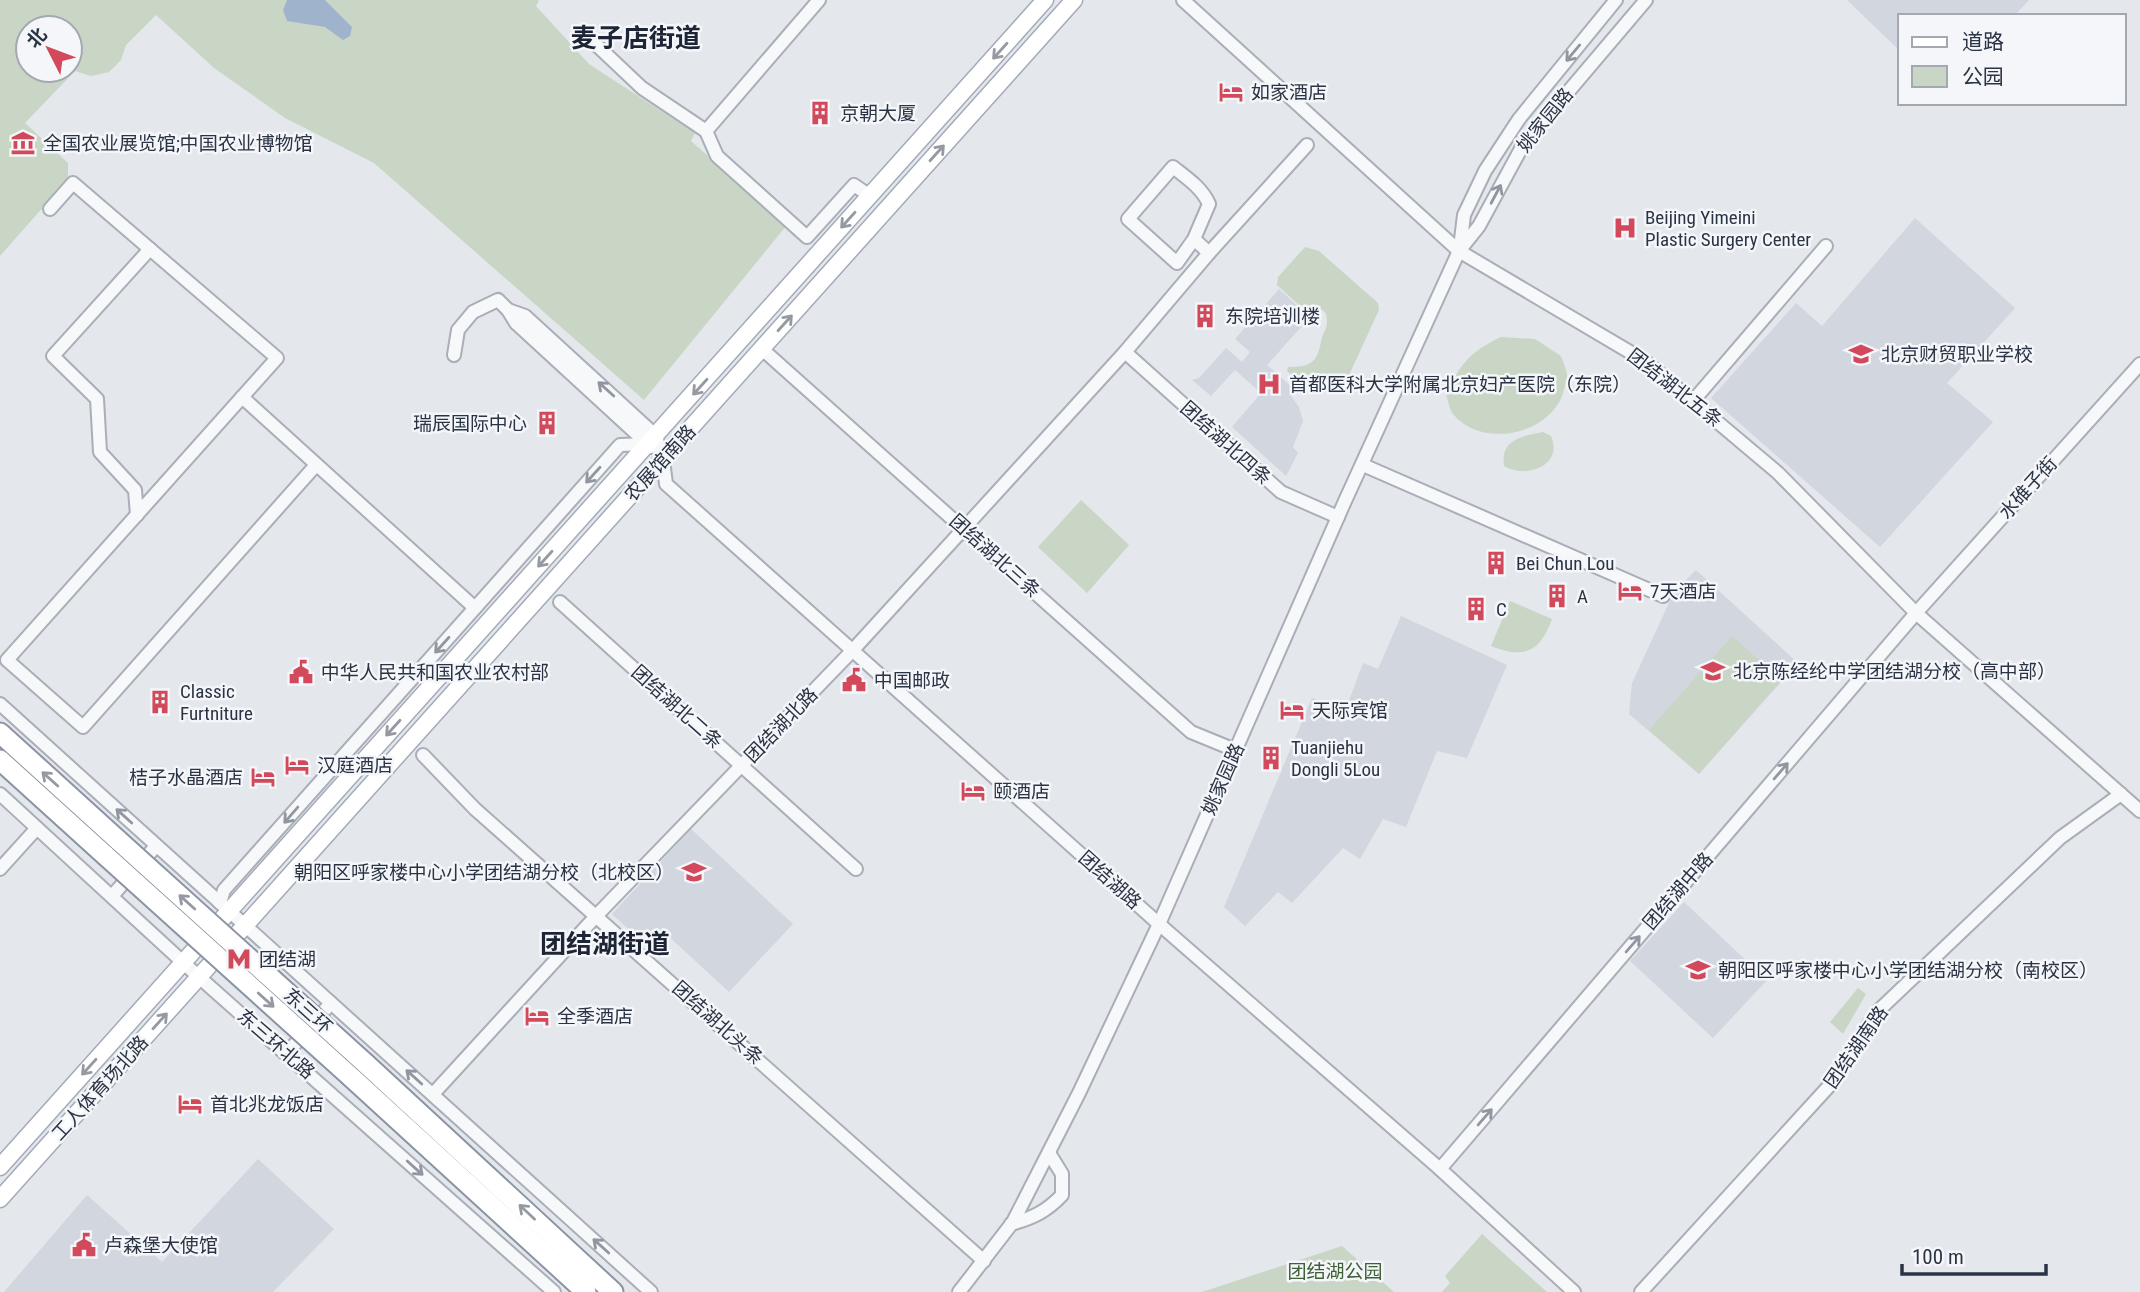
<svg xmlns="http://www.w3.org/2000/svg" width="2140" height="1292" font-family="'Roboto Condensed','Noto Sans SC',sans-serif">
<style>
.built{fill:#d2d6de}
.green{fill:#c9d6c5;fill-rule:evenodd}
.water{fill:#9fb4cc}
.lines{fill:none;stroke-linecap:round;stroke-linejoin:round}
.minor-casing{stroke:#a9aeb7;stroke-width:16}
.major-casing{stroke:#a3abb8;stroke-width:19}
.highway-casing{stroke:#8b94a3;stroke-width:23}
.minor{stroke:#f7f8fa;stroke-width:12}
.major{stroke:#fff;stroke-width:16}
.highway{stroke:#fff;stroke-width:19}
.highway-bridge-casing{stroke:#8b94a3;stroke-width:23;stroke-linecap:butt}
.highway-bridge{stroke:#fff;stroke-width:19}
.oneway{stroke:#959aa2}
.oneway2{stroke:#9196a0}
.labels{text-anchor:middle;dominant-baseline:central;stroke-width:5;stroke-linejoin:round;paint-order:stroke}
.poi-label{font-size:19px;fill:#2b3445;stroke:#f4f6f9;text-anchor:start}
.street-label{font-size:19px;fill:#2b3445;stroke:#f4f6f9}
.park-label{font-size:19px;fill:#3f6138;stroke:#f4f6f9}
.district-label{font-size:26px;font-weight:bold;fill:#1d2536;stroke:#f4f6f9}
</style>
<rect width="100%" height="100%" fill="#e4e7ec"/>
<g class="built">
<path d="M1847,0H2029L2014,16H1900V51Z"/>
<path d="M1915,218L2015,308L1947,383L1993,422L1880,547L1711,398L1796,303L1822,326Z"/>
<path d="M1279,289L1310,317L1267,365L1293,388L1289,393L1299,407L1303,421L1293,447L1298,453L1286,476L1232,427L1261,393L1235,370L1211,396L1192,380L1199,378L1226,348L1242,362L1250,352L1235,339Z"/>
<path d="M1696,570L1798,663L1699,774L1629,714L1632,683L1674,592Z"/>
<path d="M1401,616L1507,665L1467,758L1437,751L1406,827L1383,819L1360,859L1343,848L1292,903L1278,892L1245,926L1224,907L1312,698L1345,711L1363,663L1378,669Z"/>
<path d="M691,829L793,924L729,992L665,933L650,949L612,914Z"/>
<path d="M1684,902L1767,980L1713,1038L1630,961Z"/>
<path d="M258,1159L334,1229L273,1292H4L87,1195L162,1262Z"/>
</g>
<g class="green">
<path d="M0,0H539L536,6L589,64L695,133L691,141L787,225L644,400L374,163L285,118L214,68L156,15L126,45L121,60L109,72L91,76L75,71L25,123L68,163V179L0,256ZM28,28H70V70H28Z"/>
<path d="M1305,247L1319,251L1378,303L1379,310L1344,386L1317,381L1302,383L1287,371L1288,367C1310,367 1317,363 1321,342C1324,328 1329,330 1326,313L1318,307L1300,306L1277,285L1278,277Z"/>
<path d="M1501,337L1535,339L1561,356C1563,362 1567,370 1567,377C1567,382 1564,388 1563,393C1550,435 1481,449 1453,414C1449,409 1448,400 1446,394C1460,364 1471,351 1501,337Z"/>
<path d="M1543,432L1551,436C1564,466 1525,479 1504,466C1500,440 1521,436 1543,432Z"/>
<path d="M1081,500L1129,545L1087,593L1038,547Z"/>
<path d="M1510,601L1552,619C1540,653 1523,659 1491,646Z"/>
<path d="M1732,636L1781,680L1699,774L1649,730Z"/>
<path d="M1858,988L1866,994L1843,1034L1830,1022Z"/>
<path d="M1482,1234L1547,1292H1442L1450,1283L1445,1276Z"/>
<path d="M1342,1246L1394,1292H1202Z"/>
</g>
<path class="water" d="M287,0H325L352,27L350,36L343,40L325,27L287,21L283,10Z"/>
<g class="lines">
<g class="minor-casing">
<g id="minor">
<path d="M1183,0L1459,251L1645,361L1778,473L1916,613L2140,811"/>
<path d="M588,37L642,88L706,131L819,0"/>
<path d="M706,131L717,156L807,237L854,185L870,196"/>
<path d="M50,209L73,183L277,358L7,660L83,727L316,465"/>
<path d="M1460,248L1464,215L1485,171L1519,119L1616,0"/>
<path d="M1209,253L1307,145"/>
<path d="M508,310L525,316L656,436L663,460L666,484L1159,924L1440,1169L1574,1292"/>
<path d="M762,349L1191,732L1235,750"/>
<path d="M1125,352L1281,492L1338,517"/>
<path d="M454,355L458,330L473,312L498,300L508,310L516,323L651,447"/>
<path d="M242,397L475,608"/>
<path d="M1693,401L1826,246"/>
<path d="M1363,465L1663,596"/>
<path d="M137,515L135,490L100,452L97,399L53,356L150,249"/>
<path d="M560,602L856,869"/>
<path d="M0,704L651,1292"/>
<path d="M423,755L475,809L984,1261"/>
<path d="M0,794L199,977L554,1292"/>
<path d="M0,869L37,828"/>
<path d="M112,896L156,846"/>
<path d="M220,903L224,890L620,445L648,444"/>
<path d="M287,1053L331,1003"/>
<path d="M433,1094L597,915L852,651L1125,352L1209,253L1194,239L1209,204C1202,188 1187,178 1173,167L1128,219L1177,263L1194,239"/>
<path d="M1440,1169L1916,613L2140,364"/>
<path d="M1011,1224C1033,1218 1047,1211 1062,1195V1174L1049,1153"/>
<path d="M959,1292L1013,1222L1079,1093L1159,924L1345,501L1459,251L1479,226L1523,145L1646,0"/>
<path d="M1641,1292L1830,1085L1877,1012L2060,838L2121,794"/>
</g>
</g>
<g class="major-casing">
<g id="major">
<path d="M0,1167L1045,0"/>
<path d="M0,1199L1074,0"/>
</g>
</g>
<g class="highway-casing">
<g id="highway">
<path d="M0,733L119,841"/>
<path d="M0,760L106,856"/>
<path d="M365,1063L613,1292"/>
<path d="M351,1077L586,1292"/>
</g>
</g>
<use href="#minor" class="minor"/>
<use href="#major" class="major"/>
<use href="#highway" class="highway"/>
<g class="highway-bridge-casing">
<g id="highway-bridge">
<path d="M119,841L365,1063"/>
<path d="M106,856L351,1077"/>
</g>
</g>
<use href="#highway-bridge" class="highway-bridge"/>
</g>
<defs><path id="oneway-shaft" d="M-6 0H5M1.5-3L5.5 0L1.5 3" fill="none" stroke-width="1.6" stroke-linecap="round" stroke-linejoin="round" transform="scale(1.75)"/></defs>
<g class="oneway">
<use href="#oneway-shaft" transform="translate(1000 51) rotate(132)"/>
<use href="#oneway-shaft" transform="translate(937 153) rotate(-48)"/>
<use href="#oneway-shaft" transform="translate(848 220) rotate(132)"/>
<use href="#oneway-shaft" transform="translate(785 323) rotate(-48)"/>
<use href="#oneway-shaft" transform="translate(700 387) rotate(132)"/>
<use href="#oneway-shaft" transform="translate(545 559) rotate(132)"/>
<use href="#oneway-shaft" transform="translate(393 728) rotate(132)"/>
<use href="#oneway-shaft" transform="translate(50 779) rotate(-138)"/>
<use href="#oneway-shaft" transform="translate(187 902) rotate(-138)"/>
<use href="#oneway-shaft" transform="translate(266 1000) rotate(42)"/>
<use href="#oneway-shaft" transform="translate(160 1021) rotate(-48)"/>
<use href="#oneway-shaft" transform="translate(89 1067) rotate(132)"/>
<use href="#oneway-shaft" transform="translate(527 1212) rotate(-137)"/>
</g>
<g class="oneway2">
<use href="#oneway-shaft" transform="translate(1573 53) rotate(130)"/>
<use href="#oneway-shaft" transform="translate(1496 194) rotate(-62)"/>
<use href="#oneway-shaft" transform="translate(606 389) rotate(-138)"/>
<use href="#oneway-shaft" transform="translate(593 475) rotate(132)"/>
<use href="#oneway-shaft" transform="translate(442 645) rotate(132)"/>
<use href="#oneway-shaft" transform="translate(1781 771) rotate(-49)"/>
<use href="#oneway-shaft" transform="translate(291 815) rotate(131)"/>
<use href="#oneway-shaft" transform="translate(124 816) rotate(-138)"/>
<use href="#oneway-shaft" transform="translate(1633 944) rotate(-49)"/>
<use href="#oneway-shaft" transform="translate(414 1077) rotate(-138)"/>
<use href="#oneway-shaft" transform="translate(1485 1117) rotate(-49)"/>
<use href="#oneway-shaft" transform="translate(415 1168) rotate(42)"/>
<use href="#oneway-shaft" transform="translate(601 1246) rotate(-138)"/>
</g>
<defs>
<g id="hotel-bare" transform="scale(1.89)"><path d="M-6-4.5h1.5V1H6V5H4.5V3h-9V5H-6ZM-4 0a1.8 1.8 0 1 1 3.6 0ZM.5 0V-2.5h3Q6-2.5 6 0Z" fill="#d1495b" stroke="#f4f6f9" stroke-width="2.5" paint-order="stroke"/></g>
<g id="building-bare" transform="scale(1.89)"><path d="M-4-6H4V6H1V3H-1V6H-4ZM-2.5-4.3h1.7v1.8h-1.7ZM.8-4.3h1.7v1.8H.8ZM-2.5-1h1.7V.8h-1.7ZM.8-1h1.7V.8H.8Z" fill="#d1495b" stroke="#f4f6f9" stroke-width="2.5" paint-order="stroke"/></g>
<g id="museum-bare" transform="scale(1.89)"><path d="M0-6L6-3V-2H-6V-3ZM-5-1h2V3h-2ZM-1-1h2V3h-2ZM3-1h2V3H3ZM-6 4H6V6H-6Z" fill="#d1495b" stroke="#f4f6f9" stroke-width="2.5" paint-order="stroke"/></g>
<g id="hospital-bare" transform="scale(1.89)"><path d="M-5-5h3v3.5h4V-5h3V5h-3V1.5h-4V5h-3Z" fill="#d1495b" stroke="#f4f6f9" stroke-width="2.5" paint-order="stroke"/></g>
<g id="school-bare" transform="scale(1.89)"><path d="M0-5L7-2L0 1L-7-2ZM-4 1L0 2.5L4 1V4Q0 6-4 4Z" fill="#d1495b" stroke="#f4f6f9" stroke-width="2.5" paint-order="stroke"/></g>
<g id="civic-bare" transform="scale(1.89)"><path d="M-.6-6.5H3V-4.5H.6V-3L4-1V1h2V6H-6V1h2V-1L-.6-3ZM-1.2 2.5V6h2.4V2.5Z" fill="#d1495b" stroke="#f4f6f9" stroke-width="2.5" paint-order="stroke"/></g>
<g id="metro-bare" transform="scale(1.89)"><path d="M-5.5 5V-5H-3L0 0L3-5H5.5V5H3V-.5L0 4L-3-.5V5Z" fill="#d1495b" stroke="#f4f6f9" stroke-width="2.5" paint-order="stroke"/></g>
</defs>
<g fill-rule="evenodd">
<use href="#hotel-bare" x="1231" y="92"/>
<use href="#building-bare" x="820" y="113"/>
<use href="#museum-bare" x="23" y="143"/>
<use href="#hospital-bare" x="1625" y="228"/>
<use href="#building-bare" x="1205" y="316"/>
<use href="#school-bare" x="1861" y="354"/>
<use href="#hospital-bare" x="1269" y="384"/>
<use href="#building-bare" x="547" y="423"/>
<use href="#building-bare" x="1496" y="563"/>
<use href="#hotel-bare" x="1630" y="591"/>
<use href="#building-bare" x="1557" y="596"/>
<use href="#building-bare" x="1476" y="609"/>
<use href="#school-bare" x="1713" y="671"/>
<use href="#civic-bare" x="301" y="672"/>
<use href="#civic-bare" x="854" y="680"/>
<use href="#building-bare" x="160" y="702"/>
<use href="#hotel-bare" x="1292" y="710"/>
<use href="#building-bare" x="1271" y="758"/>
<use href="#hotel-bare" x="297" y="765"/>
<use href="#hotel-bare" x="263" y="777"/>
<use href="#hotel-bare" x="973" y="791"/>
<use href="#school-bare" x="694" y="872"/>
<use href="#metro-bare" x="239" y="959"/>
<use href="#school-bare" x="1698" y="970"/>
<use href="#hotel-bare" x="537" y="1016"/>
<use href="#hotel-bare" x="190" y="1104"/>
<use href="#civic-bare" x="84" y="1245"/>
</g>
<g class="labels">
<g class="poi-label">
<text x="1251" y="92">如家酒店</text>
<text x="840" y="113">京朝大厦</text>
<text x="43" y="143">全国农业展览馆;中国农业博物馆</text>
<text x="1645" y="217">Beijing Yimeini<tspan x="1645" dy="22">Plastic Surgery Center</tspan></text>
<text x="1225" y="316">东院培训楼</text>
<text x="1881" y="354">北京财贸职业学校</text>
<text x="1289" y="384">首都医科大学附属北京妇产医院（东院）</text>
<text x="527" y="423" text-anchor="end">瑞辰国际中心</text>
<text x="1516" y="563">Bei Chun Lou</text>
<text x="1650" y="591">7天酒店</text>
<text x="1577" y="596">A</text>
<text x="1496" y="609">C</text>
<text x="1733" y="671">北京陈经纶中学团结湖分校（高中部）</text>
<text x="321" y="672">中华人民共和国农业农村部</text>
<text x="874" y="680">中国邮政</text>
<text x="180" y="691">Classic<tspan x="180" dy="22">Furtniture</tspan></text>
<text x="1312" y="710">天际宾馆</text>
<text x="1291" y="747">Tuanjiehu<tspan x="1291" dy="22">Dongli 5Lou</tspan></text>
<text x="317" y="765">汉庭酒店</text>
<text x="243" y="777" text-anchor="end">桔子水晶酒店</text>
<text x="993" y="791">颐酒店</text>
<text x="674" y="872" text-anchor="end">朝阳区呼家楼中心小学团结湖分校（北校区）</text>
<text x="259" y="959">团结湖</text>
<text x="1718" y="970">朝阳区呼家楼中心小学团结湖分校（南校区）</text>
<text x="557" y="1016">全季酒店</text>
<text x="210" y="1104">首北兆龙饭店</text>
<text x="104" y="1245">卢森堡大使馆</text>
</g>
<g class="street-label">
<text transform="translate(1545 120) rotate(-51)">姚家园路</text>
<text transform="translate(1675 388) rotate(38)">团结湖北五条</text>
<text transform="translate(1226 443) rotate(42)">团结湖北四条</text>
<text transform="translate(660 463) rotate(-48)">农展馆南路</text>
<text transform="translate(2028 488) rotate(-48)">水碓子街</text>
<text transform="translate(995 556) rotate(42)">团结湖北三条</text>
<text transform="translate(677 707) rotate(42)">团结湖北二条</text>
<text transform="translate(781 725) rotate(-46)">团结湖北路</text>
<text transform="translate(1223 779) rotate(-66)">姚家园路</text>
<text transform="translate(1110 880) rotate(42)">团结湖路</text>
<text transform="translate(1678 891) rotate(-49)">团结湖中路</text>
<text transform="translate(308 1011) rotate(42)">东三环</text>
<text transform="translate(718 1023) rotate(42)">团结湖北头条</text>
<text transform="translate(276 1044) rotate(41)">东三环北路</text>
<text transform="translate(1856 1047) rotate(-55)">团结湖南路</text>
<text transform="translate(100 1088) rotate(-48)">工人体育场北路</text>
</g>
<g class="park-label">
<text x="1335" y="1271">团结湖公园</text>
</g>
<g class="district-label">
<text x="636" y="38">麦子店街道</text>
<text x="605" y="944">团结湖街道</text>
</g>
</g>
<rect x="1898" y="14" width="228" height="91" fill="#f4f6f9" stroke="#a4a8b1" stroke-width="2"/>
<rect x="1912" y="37" width="35" height="10" fill="#ffffff" stroke="#a4a8b1" stroke-width="2"/>
<text x="1962" y="49" font-size="21" fill="#2b3445">道路</text>
<rect x="1912" y="66" width="35" height="21" fill="#c9d6c5" stroke="#a4a8b1" stroke-width="2"/>
<text x="1962" y="84" font-size="21" fill="#2b3445">公园</text>
<g transform="translate(49 49) rotate(312)"><circle r="33" fill="#f4f6f9" stroke="#a4a8b1" stroke-width="2"/>
<path d="M0-5L12 26L0 18L-12 26Z" fill="#d1495b"/>
<text y="-10" font-size="19" font-weight="bold" text-anchor="middle" fill="#2b3445">北</text>
</g>
<path d="M1902 1264v10h144v-10" fill="none" stroke="#2b3445" stroke-width="3.5"/>
<text x="1912" y="1264" font-size="21" fill="#2b3445" stroke="#f4f6f9" stroke-width="5" paint-order="stroke">100 m</text>
</svg>
